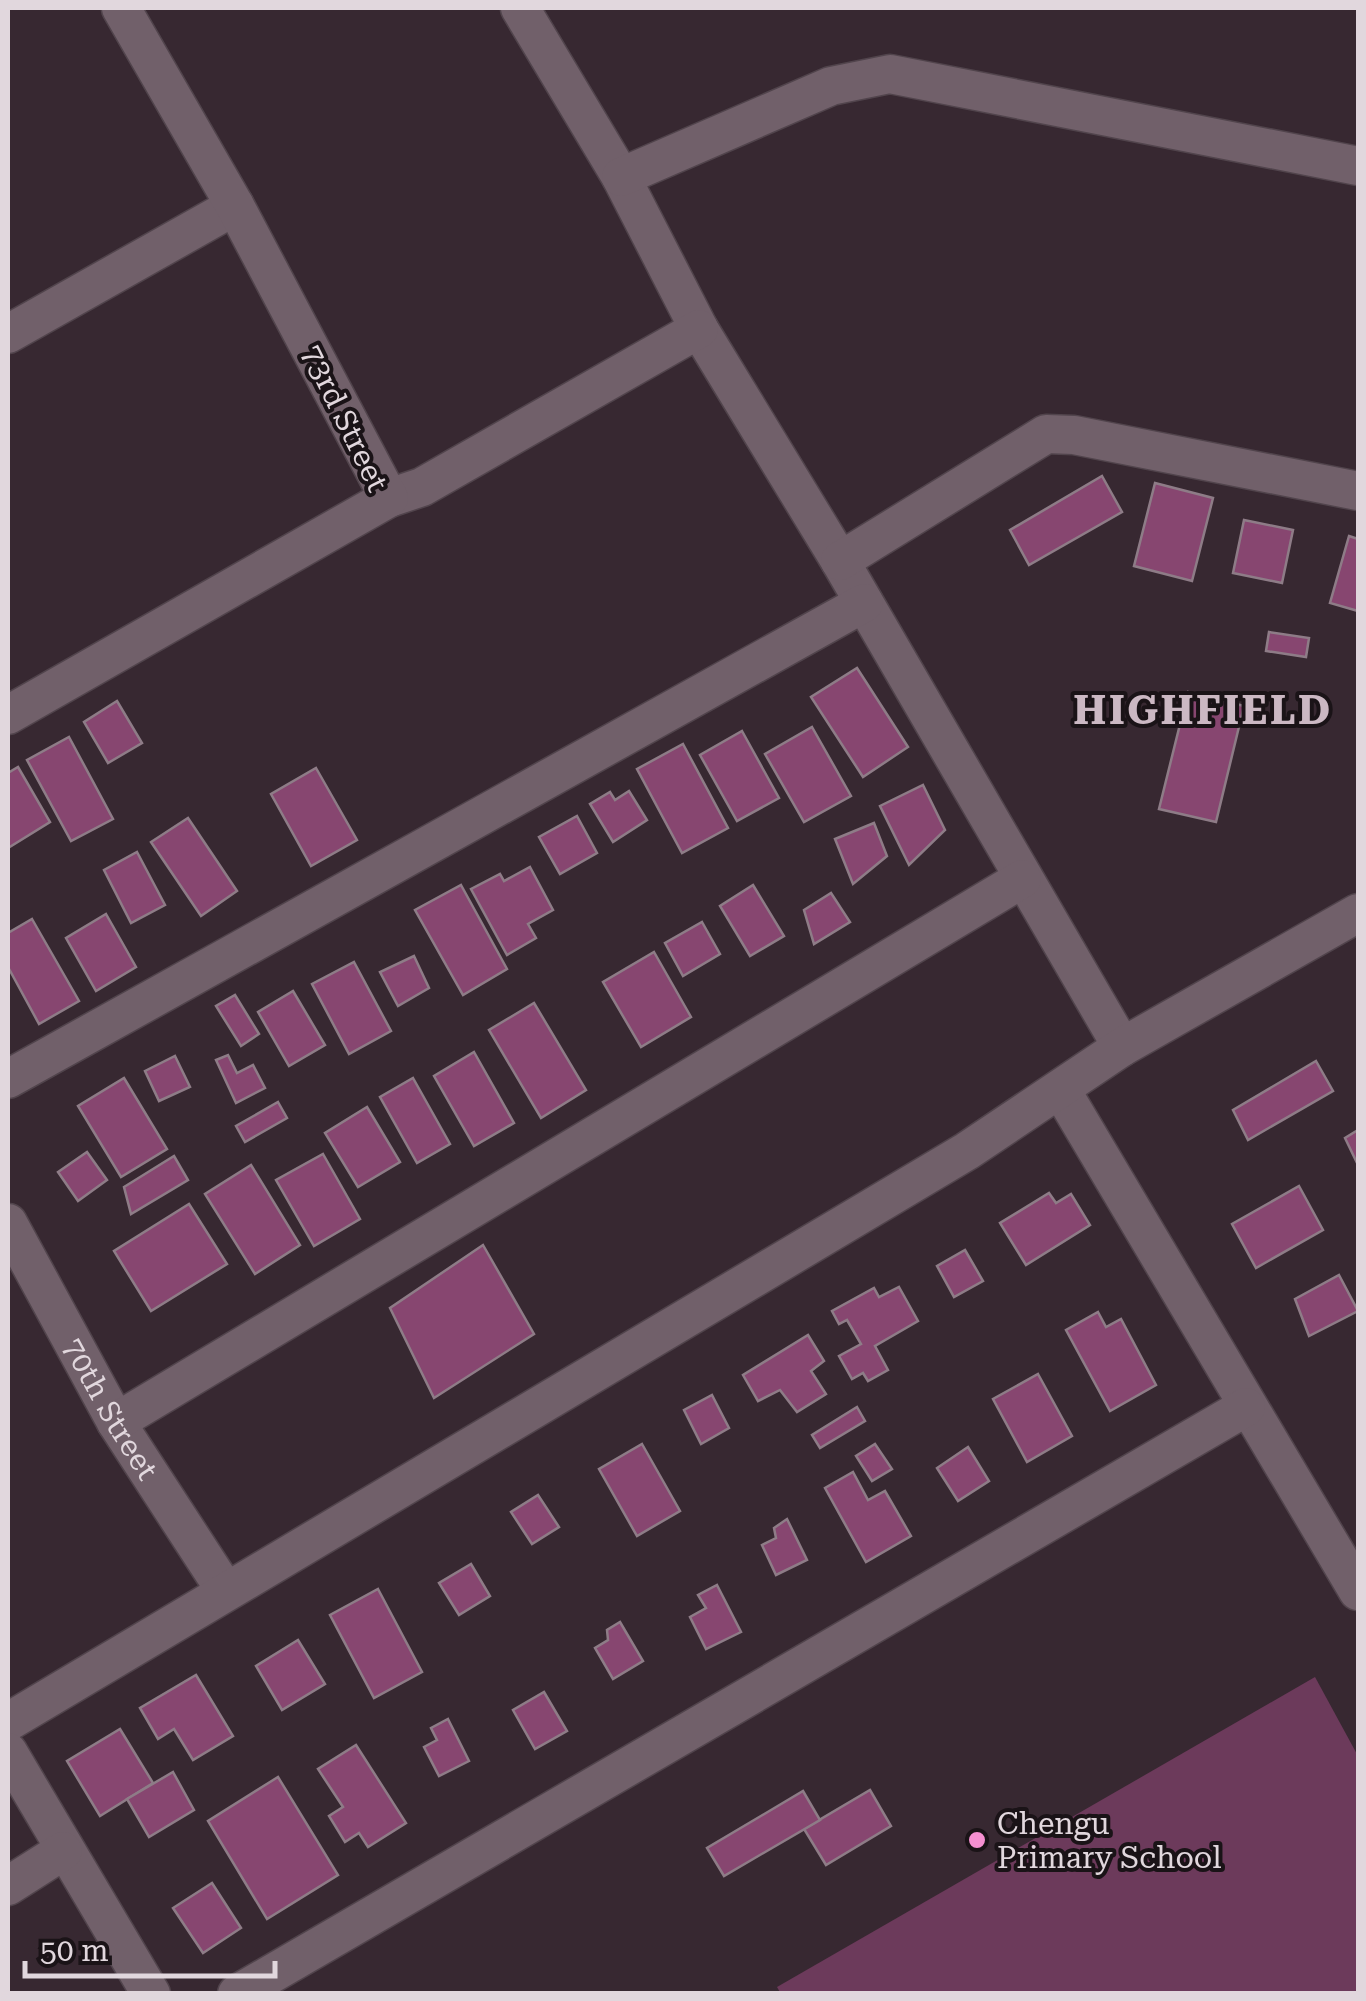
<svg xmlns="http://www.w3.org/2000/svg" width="1366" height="2001" font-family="'Roboto Serif',serif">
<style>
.green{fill:#6c3a5b}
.building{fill:#874670;stroke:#8e7c87;stroke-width:2.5}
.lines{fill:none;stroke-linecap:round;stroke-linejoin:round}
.minor-casing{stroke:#51444c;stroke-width:41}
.minor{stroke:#71606a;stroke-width:38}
.poi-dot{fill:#f590d1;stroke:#1a1317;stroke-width:4}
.labels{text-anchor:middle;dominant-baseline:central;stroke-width:8;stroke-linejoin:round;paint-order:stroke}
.street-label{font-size:30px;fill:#e1d7dd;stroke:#1a1317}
.poi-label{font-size:30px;fill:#e1d7dd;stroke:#1a1317;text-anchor:start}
.district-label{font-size:40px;font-weight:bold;letter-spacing:2.5px;fill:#cbb8c3;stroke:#1a1317}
</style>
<rect width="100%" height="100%" fill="#372831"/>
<path class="green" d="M1315,1677L1358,1756V1993L781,1994L777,1987Z"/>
<g class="building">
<path d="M1102,476L1122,512L1029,565L1010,530Z"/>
<path d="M1155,483L1213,498L1192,581L1134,566Z"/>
<path d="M1244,520L1293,530L1282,583L1233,573Z"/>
<path d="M1349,536L1358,539V611L1330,603Z"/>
<path d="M1269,632L1309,638L1306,657L1266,651Z"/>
<path d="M857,668L908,747L863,777L811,697Z"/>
<path d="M1188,692L1244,706L1216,822L1159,809Z"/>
<path d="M117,701L142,743L108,763L84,722Z"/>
<path d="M812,727L851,796L804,822L765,754Z"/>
<path d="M742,731L779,798L737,821L700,755Z"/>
<path d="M69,737L113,819L71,841L27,760Z"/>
<path d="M683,744L728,828L682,853L637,769Z"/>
<path d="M18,767L50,822L8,848V773Z"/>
<path d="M316,768L357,840L311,866L271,794Z"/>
<path d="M923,785L945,830L909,865L880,806Z"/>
<path d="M629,791L647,820L613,842L590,804L610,792L615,800Z"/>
<path d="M577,816L597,853L560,874L539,837Z"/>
<path d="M188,818L237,891L201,916L151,842Z"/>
<path d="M874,823L887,856L853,884L835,839Z"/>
<path d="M137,852L165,905L131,923L104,870Z"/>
<path d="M530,867L553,910L528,924L536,938L507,955L471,889L500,874L504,881Z"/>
<path d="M461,885L507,969L463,995L415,910Z"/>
<path d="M753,885L784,936L750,956L720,906Z"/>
<path d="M831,893L850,922L814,944L804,910Z"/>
<path d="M106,914L136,967L96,991L66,938Z"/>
<path d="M32,919L79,1001L39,1024L8,967V933Z"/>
<path d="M702,922L720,954L683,976L665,943Z"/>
<path d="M654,952L691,1017L641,1047L603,982Z"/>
<path d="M414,956L429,988L398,1006L380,972Z"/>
<path d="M354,962L391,1031L349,1054L312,984Z"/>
<path d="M293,991L325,1045L289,1066L258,1012Z"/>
<path d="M235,995L259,1034L241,1046L216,1006Z"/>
<path d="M534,1003L586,1090L541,1118L489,1030Z"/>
<path d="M474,1052L514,1123L474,1146L434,1076Z"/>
<path d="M228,1055L237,1073L253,1065L265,1088L236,1103L216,1060Z"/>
<path d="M175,1056L190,1087L159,1101L145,1071Z"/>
<path d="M1316,1061L1333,1091L1248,1140L1233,1110Z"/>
<path d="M124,1078L167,1149L121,1177L78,1106Z"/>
<path d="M413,1078L450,1144L417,1163L380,1097Z"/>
<path d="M278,1102L287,1118L245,1142L236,1126Z"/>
<path d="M367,1107L400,1162L358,1187L325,1133Z"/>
<path d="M1358,1130V1165L1345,1138Z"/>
<path d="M87,1152L107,1180L78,1201L58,1172Z"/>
<path d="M323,1154L360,1219L314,1246L276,1180Z"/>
<path d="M174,1156L188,1180L131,1214L124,1187Z"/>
<path d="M251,1165L300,1245L255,1274L205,1194Z"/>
<path d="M1299,1186L1323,1230L1256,1268L1232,1224Z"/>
<path d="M1049,1193L1056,1203L1071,1194L1090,1225L1026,1265L1000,1223Z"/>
<path d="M189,1204L227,1264L151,1311L114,1251Z"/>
<path d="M483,1245L534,1334L434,1398L390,1308Z"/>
<path d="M965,1250L983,1281L954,1297L937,1266Z"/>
<path d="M1339,1275L1358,1311L1309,1336L1295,1299Z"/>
<path d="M899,1287L918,1321L875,1346L888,1370L868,1381L863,1373L852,1379L839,1356L861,1344L847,1320L839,1324L832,1311L874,1288L879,1297Z"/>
<path d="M1098,1312L1106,1327L1121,1319L1156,1385L1110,1411L1066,1330Z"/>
<path d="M808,1335L824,1361L811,1371L826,1394L797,1412L780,1390L758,1401L743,1375Z"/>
<path d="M1038,1374L1072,1436L1027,1462L993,1399Z"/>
<path d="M712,1395L729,1428L701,1444L684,1410Z"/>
<path d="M857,1407L865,1421L820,1448L812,1435Z"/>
<path d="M642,1444L680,1511L637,1536L599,1469Z"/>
<path d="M875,1444L892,1469L872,1481L856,1456Z"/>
<path d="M968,1447L989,1481L958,1501L937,1468Z"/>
<path d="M853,1472L868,1500L885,1491L911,1536L866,1562L825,1488Z"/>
<path d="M538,1495L559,1527L532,1544L511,1512Z"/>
<path d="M787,1519L807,1560L776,1575L762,1545L776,1538L774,1528Z"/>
<path d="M471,1564L490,1596L459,1615L439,1583Z"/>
<path d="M717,1585L741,1632L706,1649L690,1617L706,1608L698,1595Z"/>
<path d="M378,1589L422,1672L374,1698L330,1615Z"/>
<path d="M620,1622L643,1661L613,1679L595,1648L608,1640L607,1630Z"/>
<path d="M298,1640L325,1684L282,1710L256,1666Z"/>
<path d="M196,1675L233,1736L193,1760L174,1729L158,1739L140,1708Z"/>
<path d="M544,1692L567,1731L535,1749L513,1710Z"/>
<path d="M448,1719L469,1761L439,1776L424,1747L437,1740L431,1728Z"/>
<path d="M120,1729L153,1783L100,1816L67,1761Z"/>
<path d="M356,1745L406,1823L368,1847L359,1833L345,1842L329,1816L343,1807L318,1769Z"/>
<path d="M173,1772L194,1810L149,1837L127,1799Z"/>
<path d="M278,1777L338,1875L267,1919L208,1821Z"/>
<path d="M870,1790L891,1826L826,1865L804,1829Z"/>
<path d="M803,1791L820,1820L724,1876L707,1848Z"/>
<path d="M212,1883L241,1928L203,1953L173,1908Z"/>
</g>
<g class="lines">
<g class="minor-casing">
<g id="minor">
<path d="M520,8L621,177L699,329L840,561L1122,1047"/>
<path d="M621,177L831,86L890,74L1358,166"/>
<path d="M8,334L235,206"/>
<path d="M389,498L422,487L699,329"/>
<path d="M840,561L1046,434L1074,435L1358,491"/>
<path d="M8,715L389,498L235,206L121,8"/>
<path d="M8,1079L864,603"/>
<path d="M1061,1090L1358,1591"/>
<path id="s1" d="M8,1223L116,1422L225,1590"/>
<path d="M116,1422L1022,879"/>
<path d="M8,1722L967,1151L1122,1047L1358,913"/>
<path d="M8,1752L151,1994"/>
<path d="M8,1886L63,1851"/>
<path d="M237,1994L1246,1407"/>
</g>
</g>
<use href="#minor" class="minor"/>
</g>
<circle class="poi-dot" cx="977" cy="1840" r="10"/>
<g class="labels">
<g class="street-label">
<text transform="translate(345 418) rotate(64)">73rd Street</text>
<text stroke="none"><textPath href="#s1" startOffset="212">70th Street</textPath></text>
</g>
<g class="poi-label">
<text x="997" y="1823">Chengu<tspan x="997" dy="34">Primary School</tspan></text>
</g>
<g class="district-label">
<text x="1203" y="710">HIGHFIELD</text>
</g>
</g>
<rect width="1366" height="2001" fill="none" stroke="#e1d7dd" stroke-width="20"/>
<path d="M25 1961v15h250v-15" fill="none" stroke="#e1d7dd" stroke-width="5"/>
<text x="40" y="1961" font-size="30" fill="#e1d7dd" stroke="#1a1317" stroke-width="8" paint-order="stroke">50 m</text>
</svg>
